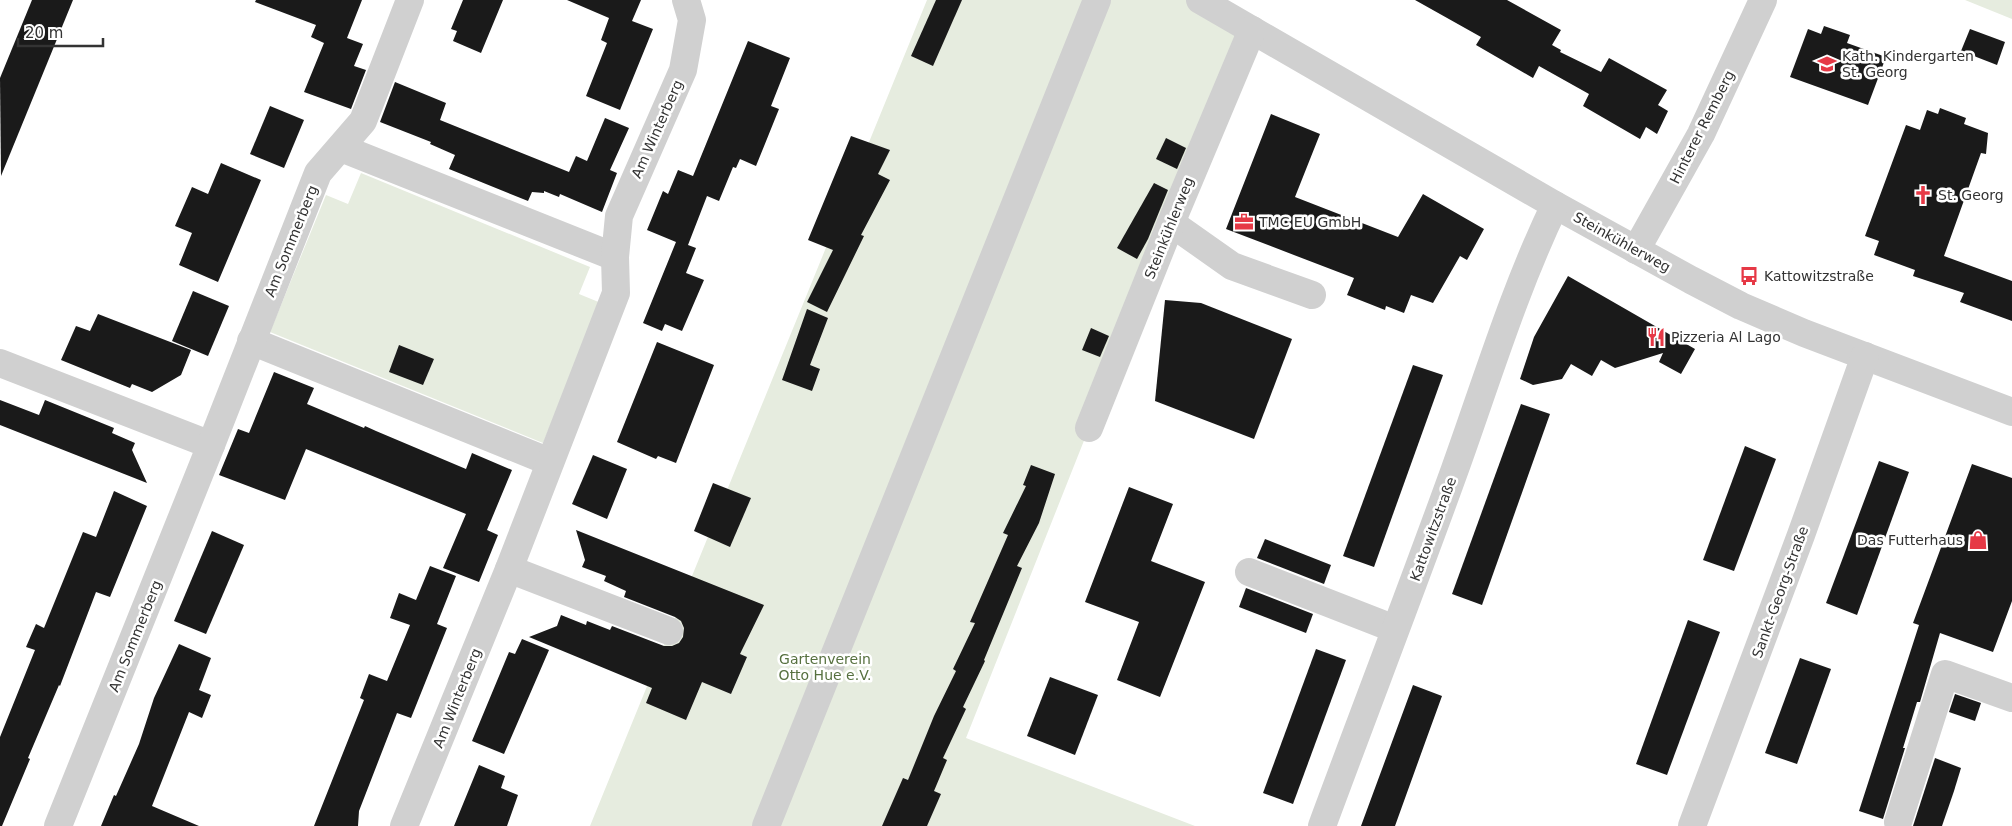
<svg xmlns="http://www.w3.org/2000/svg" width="2012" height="826" font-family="'DejaVu Sans',sans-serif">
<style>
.green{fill:#e6ecdf}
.building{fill:#1a1a1a}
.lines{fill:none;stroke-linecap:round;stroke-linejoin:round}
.minor{stroke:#d0d0d0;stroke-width:28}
.labels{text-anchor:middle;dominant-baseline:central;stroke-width:5;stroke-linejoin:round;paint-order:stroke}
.poi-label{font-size:14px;fill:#333;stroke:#fff;text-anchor:start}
.street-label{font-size:14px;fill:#333;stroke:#fff}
.park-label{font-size:14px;fill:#56703f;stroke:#fff}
</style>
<rect width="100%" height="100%" fill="#fff"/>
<g class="green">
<path d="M927,0H1200L1252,30L1089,428L966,738L1195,826H590Z"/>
<path d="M1965,0H2012V19Z"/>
<path d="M361,173L590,267L579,294L601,303L543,443L270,332L326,195L348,204Z"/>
</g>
<g class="building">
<path d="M32,0H73L1,176L0,78Z"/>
<path d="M256,0H362L347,38L363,44L354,66L366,70L351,109L304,92L324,43L311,37L316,25L255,2Z"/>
<path d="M463,0H503L481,53L453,41L457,31L451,29Z"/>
<path d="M567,0H641L632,21L653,29L620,110L586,96L607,43L601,40L609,18Z"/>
<path d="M936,0H962L933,66L911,56Z"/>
<path d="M1415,0H1507L1561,30L1552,45L1561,50L1560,52L1601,72L1609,58L1667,90L1658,105L1668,111L1657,134L1646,127L1640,139L1583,106L1589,94L1539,66L1533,78L1476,45L1481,37Z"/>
<path d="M1824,26L1850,35L1847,43L1886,57L1868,105L1790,77L1808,29L1821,34Z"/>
<path d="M1970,29L2005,42L1997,65L1961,51Z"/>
<path d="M748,41L790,58L771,106L779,109L756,166L740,159L736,168L733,167L719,201L707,196L688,245L696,248L686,273L704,280L682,331L665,324L662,331L643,323L676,242L647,230L663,191L668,194L678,170L693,176Z"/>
<path d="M395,82L446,103L440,120L569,172L576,156L587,161L605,118L629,128L610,170L617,173L602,212L560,194L559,197L544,191V193L532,192L528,201L449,169L455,155L430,144L431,142L380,122Z"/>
<path d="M270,106L304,120L284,168L250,154Z"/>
<path d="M1940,108L1966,118L1964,124L1988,133L1986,154L1981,153L1944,256L2012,281V321L1960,302L1964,293L1913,276L1915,270L1874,255L1879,241L1865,236L1906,125L1920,130L1927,110L1938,114Z"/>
<path d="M1271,114L1320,134L1295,197L1398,237L1423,194L1484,229L1467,260L1460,256L1433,303L1411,295L1404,313L1386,306L1385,310L1347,295L1354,278L1226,229Z"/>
<path d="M851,136L890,150L878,174L890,180L861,235L864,236L827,312L807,302L833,250L808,240Z"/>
<path d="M1166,138L1186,148L1177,169L1156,159Z"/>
<path d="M221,163L261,180L218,282L179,265L192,233L175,226L192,187L208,194Z"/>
<path d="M1154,183L1168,190L1148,239L1137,259L1117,248Z"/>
<path d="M1568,276L1695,349L1681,374L1659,362L1663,353L1615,368L1601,360L1592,376L1571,364L1562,379L1533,385L1520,379L1534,337Z"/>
<path d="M193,291L229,306L208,356L172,341Z"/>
<path d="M1165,300L1201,303L1292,339L1254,439L1155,401Z"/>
<path d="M807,309L828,318L810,365L820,369L812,391L782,380Z"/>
<path d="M98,314L191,350L181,375L152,392L132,384L130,388L61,360L76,326L90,331Z"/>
<path d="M1091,328L1109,336L1100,357L1082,350Z"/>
<path d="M657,342L714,365L676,463L658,456L656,459L617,442Z"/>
<path d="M399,345L434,359L423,385L389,372Z"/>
<path d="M1413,365L1443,375L1374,567L1343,556Z"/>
<path d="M274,372L314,388L307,404L364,428L365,426L376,431L466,469L472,453L512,470L487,530L498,535L479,582L443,568L466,514L306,449L285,500L219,475L238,429L249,433Z"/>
<path d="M0,400L39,415L45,400L114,428L112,433L135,443L132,450L147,483L0,425Z"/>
<path d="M1521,404L1550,414L1482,605L1452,594Z"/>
<path d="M1745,446L1776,459L1734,571L1703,560Z"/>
<path d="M593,455L627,469L607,519L572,504Z"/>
<path d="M1879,461L1909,472L1857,615L1826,603Z"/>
<path d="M1972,464L2012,478V601L1993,652L1940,633L1920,702H1917L1903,748H1905L1883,819L1859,811L1919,625L1913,623Z"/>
<path d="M1031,465L1055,474L1039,523L1017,566L1022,568L984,660L985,661L963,707L966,709L943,758L947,760L934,791L941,794L927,826H882L903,778L908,780L934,716L956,671L953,669L975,623L970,622L1008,535L1003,533L1026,486L1023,485Z"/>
<path d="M713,483L751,498L730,547L694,531Z"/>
<path d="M1129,487L1173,504L1151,561L1205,582L1160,697L1117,680L1139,622L1085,602Z"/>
<path d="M114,491L147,506L110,597L96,592L60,686L59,685L28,758L30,759L2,826H0V737L35,650L26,647L36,624L44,628L83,532L96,537Z"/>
<path d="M576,530L764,605L740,654L747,657L731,694L702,682L686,720L646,703L652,688L529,637L557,626L561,615L586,625L587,621L610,630L612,626L664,646H672L679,643L683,637L684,628L681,621L675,617L624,597L626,591L604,581L606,576L582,567L585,560Z"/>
<path d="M212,531L244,545L206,634L174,621Z"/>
<path d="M1265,539L1331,565L1324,584L1257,558Z"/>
<path d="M430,566L456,576L437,624L447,628L411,718L397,713L359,811L358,826H314L364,700L360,698L369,674L387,681L410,625L390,618L399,593L416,600Z"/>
<path d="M1246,588L1313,614L1306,633L1239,607Z"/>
<path d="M1688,620L1720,632L1667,775L1636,764Z"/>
<path d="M522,639L549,650L504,754L472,741L509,652L515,654Z"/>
<path d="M179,644L211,658L199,690L211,695L202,718L189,712L152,806L199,826H101L114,795L116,796L139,744L154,698Z"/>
<path d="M1316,649L1346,660L1293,804L1263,793Z"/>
<path d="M1800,658L1831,669L1797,764L1765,753Z"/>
<path d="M1050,677L1098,695L1075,755L1027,736Z"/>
<path d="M1413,685L1442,696L1426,740L1395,826H1361Z"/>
<path d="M1955,694L1981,703L1975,721L1949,712Z"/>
<path d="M1935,758L1961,768L1954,791L1942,826H1913Z"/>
<path d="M479,765L505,776L501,788L518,795L507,826H454Z"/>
</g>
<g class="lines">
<g class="minor">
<path d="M1200,0L1555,205L1691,280L1741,306L1804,333L2012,412"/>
<path d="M341,148L615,257"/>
<path d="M1171,223L1232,266L1312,295"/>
<path d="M1636,250L1701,134L1763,0"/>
<path d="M251,341L550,462"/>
<path d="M0,363L211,445"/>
<path d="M1089,428L1171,223L1252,30"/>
<path d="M509,569L669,631"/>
<path d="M1249,572L1395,629"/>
<path d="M1898,822L1945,674L2012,698"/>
<path d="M58,826L211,445L318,173L363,121L410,0"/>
<path d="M404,826L509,569L616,293L615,257L619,216L683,70L692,20L686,0"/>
<path d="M766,826L1097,0"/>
<path d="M1322,826C1366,707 1412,588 1455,469C1487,380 1514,290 1555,205"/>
<path d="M1692,826L1801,535L1865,356"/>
</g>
</g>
<defs>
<g id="school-bare" transform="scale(1.5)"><path d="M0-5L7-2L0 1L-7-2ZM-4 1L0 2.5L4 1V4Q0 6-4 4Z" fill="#e63946" stroke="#fff" stroke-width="2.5" paint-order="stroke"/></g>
<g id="church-bare" transform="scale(1.5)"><path d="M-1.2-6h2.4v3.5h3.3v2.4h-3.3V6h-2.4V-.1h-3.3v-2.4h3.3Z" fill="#e63946" stroke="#fff" stroke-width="2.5" paint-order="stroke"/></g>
<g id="office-bare" transform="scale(1.5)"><path d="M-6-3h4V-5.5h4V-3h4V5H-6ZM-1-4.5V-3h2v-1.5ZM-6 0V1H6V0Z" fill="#e63946" stroke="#fff" stroke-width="2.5" paint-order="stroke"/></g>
<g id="bus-bare" transform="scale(1.5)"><path d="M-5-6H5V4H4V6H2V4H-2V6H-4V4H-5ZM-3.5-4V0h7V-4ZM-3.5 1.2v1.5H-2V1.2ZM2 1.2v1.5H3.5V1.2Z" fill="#e63946" stroke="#fff" stroke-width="2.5" paint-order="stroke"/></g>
<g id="restaurant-bare" transform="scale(1.5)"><path d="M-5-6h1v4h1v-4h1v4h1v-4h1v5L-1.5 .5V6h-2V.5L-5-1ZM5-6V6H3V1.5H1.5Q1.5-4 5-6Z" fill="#e63946" stroke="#fff" stroke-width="2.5" paint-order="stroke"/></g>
<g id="shop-bare" transform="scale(1.5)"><path d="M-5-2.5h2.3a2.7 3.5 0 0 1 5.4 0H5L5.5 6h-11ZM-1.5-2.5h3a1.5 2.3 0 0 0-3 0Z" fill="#e63946" stroke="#fff" stroke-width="2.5" paint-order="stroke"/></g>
</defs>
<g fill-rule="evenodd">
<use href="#school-bare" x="1827" y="64"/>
<use href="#church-bare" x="1923" y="195"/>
<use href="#office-bare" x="1244" y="222"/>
<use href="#bus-bare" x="1749" y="276"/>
<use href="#restaurant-bare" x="1656" y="337"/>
<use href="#shop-bare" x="1978" y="540"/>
</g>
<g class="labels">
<g class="poi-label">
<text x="1842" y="56">Kath. Kindergarten<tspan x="1842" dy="16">St. Georg</tspan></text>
<text x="1938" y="195">St. Georg</text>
<text x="1259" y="222">TMC EU GmbH</text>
<text x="1764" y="276">Kattowitzstraße</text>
<text x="1671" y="337">Pizzeria Al Lago</text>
<text x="1963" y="540" text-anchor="end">Das Futterhaus</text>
</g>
<g class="street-label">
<text transform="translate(1702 127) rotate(-63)">Hinterer Remberg</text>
<text transform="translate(657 129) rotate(-66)">Am Winterberg</text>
<text transform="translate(1169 228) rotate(-68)">Steinkühlerweg</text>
<text transform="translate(291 241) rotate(-68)">Am Sommerberg</text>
<text transform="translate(1622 242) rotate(29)">Steinkühlerweg</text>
<text transform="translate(1433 529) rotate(-70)">Kattowitzstraße</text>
<text transform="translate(1780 592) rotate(-70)">Sankt-Georg-Straße</text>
<text transform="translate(135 636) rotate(-68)">Am Sommerberg</text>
<text transform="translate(457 698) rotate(-68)">Am Winterberg</text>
</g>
<g class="park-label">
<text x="825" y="659">Gartenverein<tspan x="825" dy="16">Otto Hue e.V.</tspan></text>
</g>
</g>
<path d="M18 38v8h85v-8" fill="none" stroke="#333333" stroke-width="2.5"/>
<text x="25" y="38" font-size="15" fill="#333333" stroke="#ffffff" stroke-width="4" paint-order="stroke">20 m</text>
</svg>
